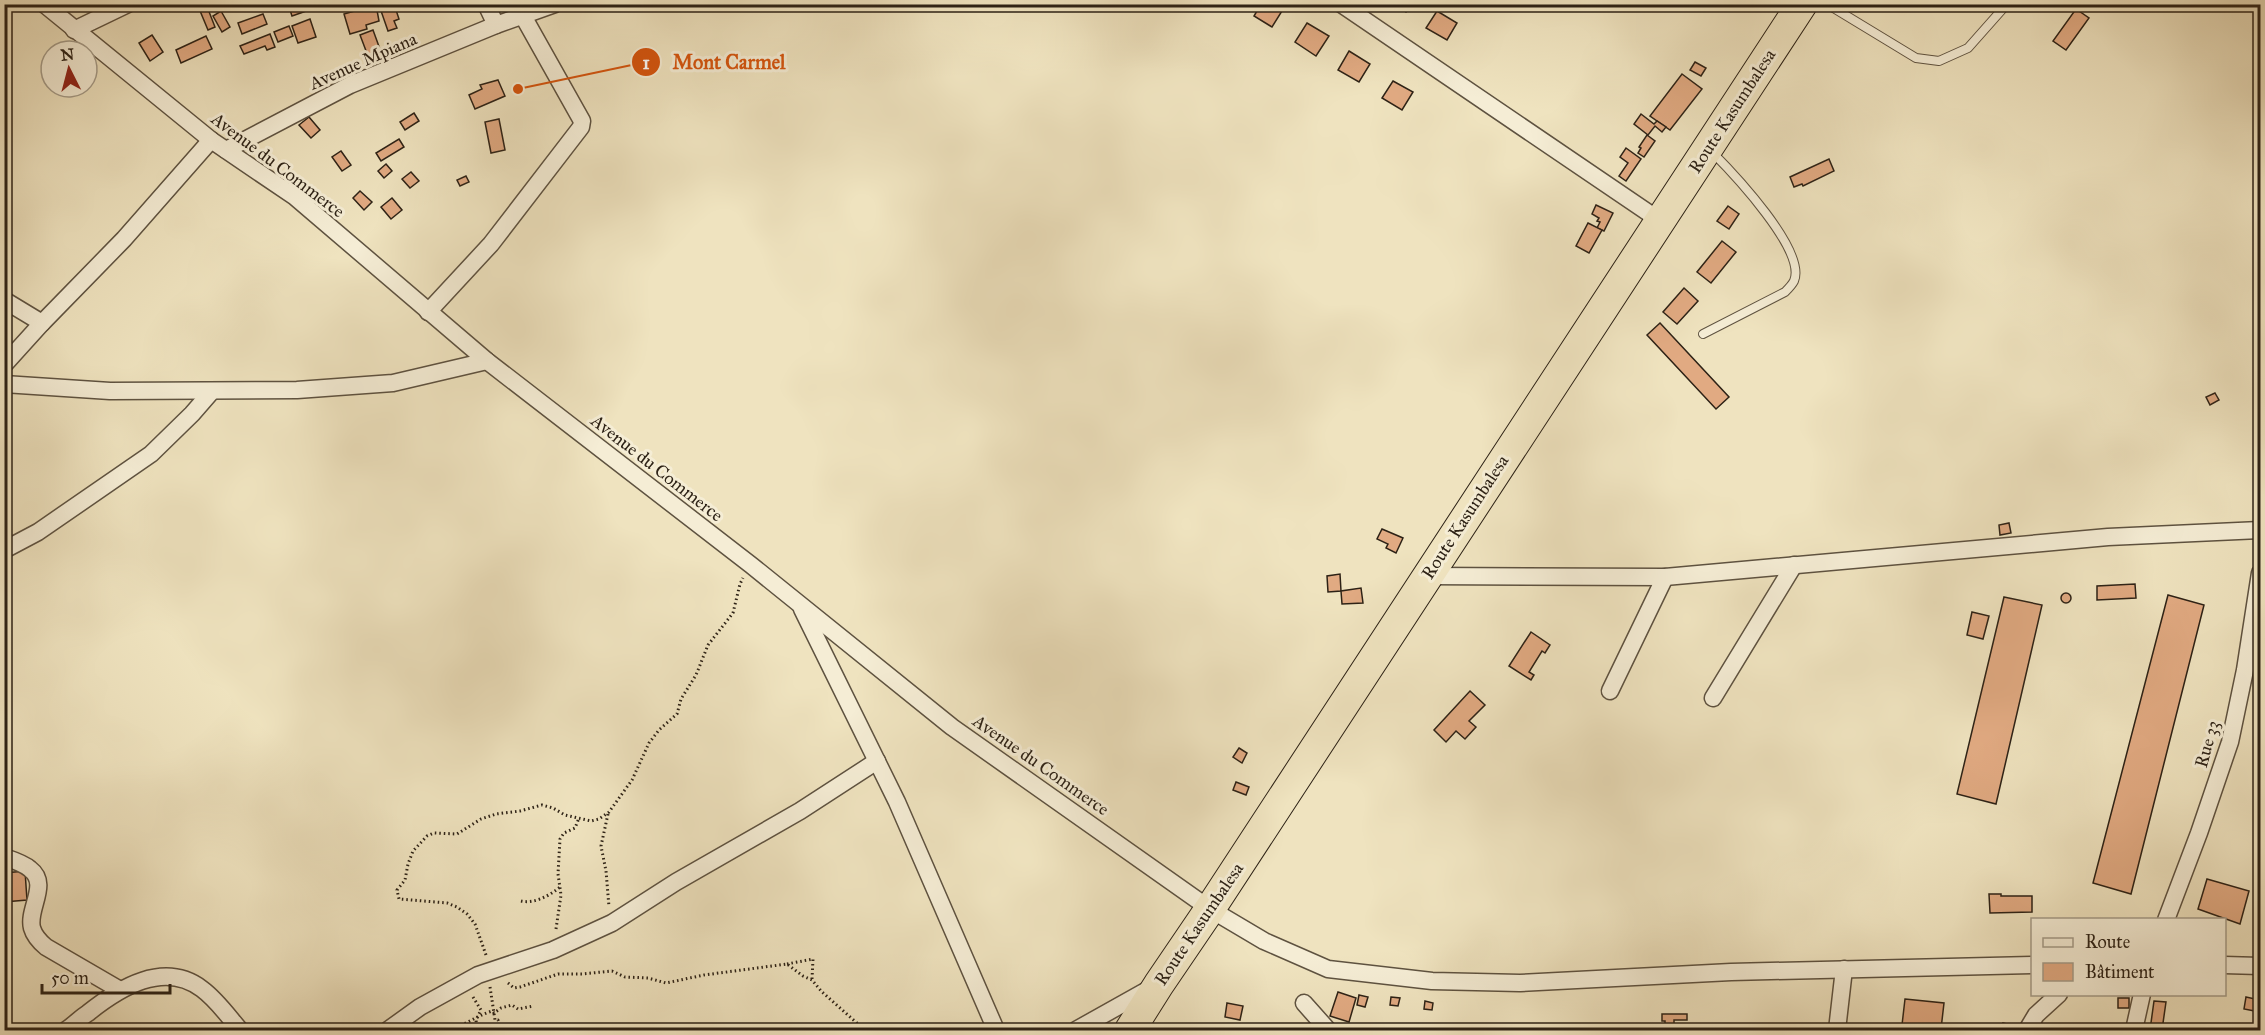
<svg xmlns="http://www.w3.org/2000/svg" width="2265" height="1035" font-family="'IM FELL Great Primer',serif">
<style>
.building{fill:#e1aa82;stroke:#2d2216;stroke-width:1.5}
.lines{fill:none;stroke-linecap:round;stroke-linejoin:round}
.lane-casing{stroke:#5e5240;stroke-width:10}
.street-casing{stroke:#5e5240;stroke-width:19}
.highway-casing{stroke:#2d2216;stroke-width:32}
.path{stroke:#2d2216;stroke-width:3;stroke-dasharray:1.5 3;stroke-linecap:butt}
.lane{stroke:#f5edd5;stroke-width:8}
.street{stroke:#f5edd5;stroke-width:16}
.highway{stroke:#efe3bf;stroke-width:30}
.labels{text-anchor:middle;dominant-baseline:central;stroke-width:6;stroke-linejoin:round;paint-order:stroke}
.street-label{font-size:18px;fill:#2d2216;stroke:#f5edd5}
.leader{fill:none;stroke:#d5540d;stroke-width:2}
.callout-dot{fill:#d5540d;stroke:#f5edd5;stroke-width:2}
.mark-label{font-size:18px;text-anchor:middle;font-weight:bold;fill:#fff}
.callout-label{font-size:20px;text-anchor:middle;font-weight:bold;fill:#d5540d;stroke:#f5edd5;stroke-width:6;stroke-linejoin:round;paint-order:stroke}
</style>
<rect width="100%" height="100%" fill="#efe3bf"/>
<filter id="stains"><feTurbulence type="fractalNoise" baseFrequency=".00333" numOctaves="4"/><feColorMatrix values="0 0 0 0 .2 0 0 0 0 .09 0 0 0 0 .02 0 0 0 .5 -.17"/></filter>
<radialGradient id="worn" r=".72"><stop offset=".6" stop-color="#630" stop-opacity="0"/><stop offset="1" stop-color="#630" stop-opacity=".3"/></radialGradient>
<g class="building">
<path d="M206,4L215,27L208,30L198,6Z"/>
<path d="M295,4H310L312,9L292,16L289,7Z"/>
<path d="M389,4H394L399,19L394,21L397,28L388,31L380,8Z"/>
<path d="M1261,4H1272L1282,11L1272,27L1254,16Z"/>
<path d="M1393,4H1411L1406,12Z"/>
<path d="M376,5L379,21L366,25L367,29L350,34L344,14Z"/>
<path d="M2076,9L2089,18L2066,50L2053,41Z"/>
<path d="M221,11L230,27L222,32L213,16Z"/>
<path d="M1437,11L1457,23L1447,40L1426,28Z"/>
<path d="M263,14L267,24L242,34L238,23Z"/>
<path d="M310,19L316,37L298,43L292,26Z"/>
<path d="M1307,23L1329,36L1316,56L1295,42Z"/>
<path d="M289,26L293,36L278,42L274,32Z"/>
<path d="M373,30L381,52L368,56L360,35Z"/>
<path d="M270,34L275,47L267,50L265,46L244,54L240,46Z"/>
<path d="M152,35L163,52L150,61L139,43Z"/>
<path d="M206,36L212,49L181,63L176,50Z"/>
<path d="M1349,51L1370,64L1359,82L1338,70Z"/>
<path d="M1695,62L1706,68L1701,76L1690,70Z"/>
<path d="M1682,74L1702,89L1670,130L1650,116Z"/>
<path d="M498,80L505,96L475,109L469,95L482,89L480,85Z"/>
<path d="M1393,81L1413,92L1402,110L1382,98Z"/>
<path d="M414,113L419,121L405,130L400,122Z"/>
<path d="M1641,114L1654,124L1657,121L1666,127L1662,132L1655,126L1648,135L1634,124Z"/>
<path d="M309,117L320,130L311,138L299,125Z"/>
<path d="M499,119L505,150L491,153L485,122Z"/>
<path d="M1647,135L1655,141L1644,157L1638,153L1641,148L1639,147Z"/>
<path d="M399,139L404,147L381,161L376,153Z"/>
<path d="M1626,148L1641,159L1626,181L1619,176L1628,163L1620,157Z"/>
<path d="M341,151L351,165L342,171L332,157Z"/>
<path d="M1829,159L1834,171L1803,186L1802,184L1794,187L1790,177Z"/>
<path d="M386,164L392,171L384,178L378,171Z"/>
<path d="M411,172L419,181L410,188L402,179Z"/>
<path d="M466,176L469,182L460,186L457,180Z"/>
<path d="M360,191L372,202L364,210L353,198Z"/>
<path d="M392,198L402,210L391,219L381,207Z"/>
<path d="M1596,205L1613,213L1604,231L1597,228L1600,222L1597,221L1599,218L1592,214Z"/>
<path d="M1728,206L1739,214L1729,229L1717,221Z"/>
<path d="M1588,223L1602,230L1589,253L1576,246Z"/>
<path d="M1722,241L1736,252L1711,283L1697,272Z"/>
<path d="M1684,288L1698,301L1677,324L1663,312Z"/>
<path d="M1660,323L1729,397L1716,409L1647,335Z"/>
<path d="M2215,393L2219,400L2210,405L2206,397Z"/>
<path d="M2009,523L2011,533L2000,535L1999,525Z"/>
<path d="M1382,529L1403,538L1396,553L1386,548L1388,544L1377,539Z"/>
<path d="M1340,574L1341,591L1328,592L1327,576Z"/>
<path d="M2135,584L2136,598L2097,600V586Z"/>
<path d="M1361,588L1363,603L1342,604L1341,591Z"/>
<circle cx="2066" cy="598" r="5"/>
<path d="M2168,595L2204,605L2131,894L2093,883Z"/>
<path d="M2004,597L2042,605L1996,804L1957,794Z"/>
<path d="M1972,612L1989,616L1983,639L1967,635Z"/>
<path d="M1531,632L1550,645L1545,653L1542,651L1529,672L1534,675L1531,680L1509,666Z"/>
<path d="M1470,691L1485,705L1469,721L1476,727L1465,739L1456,731L1446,742L1434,730Z"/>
<path d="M1239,748L1247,753L1242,763L1233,757Z"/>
<path d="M1236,782L1249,787L1246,795L1233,790Z"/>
<path d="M25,871L27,900L4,902V873Z"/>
<path d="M2207,879L2249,891L2240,924L2198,909Z"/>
<path d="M1989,894H2001V896H2032V912L1990,913Z"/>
<path d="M1338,992L1356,998L1349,1022L1330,1016Z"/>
<path d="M1359,995L1368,997L1365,1007L1357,1005Z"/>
<path d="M1391,997L1400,998L1398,1006L1390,1005Z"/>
<path d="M2246,997L2260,1000V1012L2244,1009Z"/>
<rect x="2118" y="998" width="11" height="10"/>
<path d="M1905,999L1944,1003L1941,1029L1902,1025Z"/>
<path d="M1425,1001L1433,1003L1432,1010L1424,1009Z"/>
<path d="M2154,1001L2166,1002L2162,1030H2150Z"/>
<path d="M1227,1003L1243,1006L1240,1020L1225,1017Z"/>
<path d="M1662,1014H1687V1020H1674V1025H1665V1021H1662Z"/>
<path d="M2003,1023L2015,1026L2014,1030H2002Z"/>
</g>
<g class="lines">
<g class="lane-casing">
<g id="lane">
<path d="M1827,4L1916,58L1939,61L1968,48L2007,4"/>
<path d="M1703,334L1785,292C1788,289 1792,285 1794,281C1807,251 1733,173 1712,152"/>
</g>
</g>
<g class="street-casing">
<g id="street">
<path d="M44,4L211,140L295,197L487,361L751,565L952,727L1210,909L1264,941L1328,969L1432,981L1520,983L1731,972L2032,965"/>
<path d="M486,4L496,25"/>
<path d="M1341,4L1659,220"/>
<path d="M74,30L128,4"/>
<path d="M226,150L350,85L496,25L555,4"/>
<path d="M4,300L42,323L124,239L211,140"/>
<path d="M428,312L491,244L581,127L582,121L523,16"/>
<path d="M4,365L42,323"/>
<path d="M4,384L110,391L297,390L393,383L487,361"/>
<path d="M4,550L38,532L151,454L192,414L212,391"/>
<path d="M1426,576L1665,577L2108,537L2260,530"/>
<path d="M802,609L897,802L996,1030"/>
<path d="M1610,691L1665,577"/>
<path d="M1713,698L1794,565"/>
<path d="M4,857C13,860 23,863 30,869C50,884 27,909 32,928C34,935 40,942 46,947L120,990"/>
<path d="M2166,920L2199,833L2230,742L2245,670L2260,573"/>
<path d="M2224,965L2260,966"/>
<path d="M1304,1003L1328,1030"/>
<path d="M66,1030C74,1025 80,1018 88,1013C119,988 164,960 202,989C217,1000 228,1016 240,1030"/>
<path d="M388,1030L420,1007L478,975L553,950L612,923L676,882L800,811L877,761"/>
<path d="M1076,1030L1151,988"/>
<path d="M1837,1030L1844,969"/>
<path d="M2027,1030L2036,1015L2059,994"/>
<path d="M2134,1030L2142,994"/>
</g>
</g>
<g class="highway-casing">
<path id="highway" d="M1130,1030L1159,984L1210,909L1802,4"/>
</g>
<g class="path">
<path d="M608,814L601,846L606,871L609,907"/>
<path d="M521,901C534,904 549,896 560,887"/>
<path d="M556,929L561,895L558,874L560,839L564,833L575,828L579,818"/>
<path d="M486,955L475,924L467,914L457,907L447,903L399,899L397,890L405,880L408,864L413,851L427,836L434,833L457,834L481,819L496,814L520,811L542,805L553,808L565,815L591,821L599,819L609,812L632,780L649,743L659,730L677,714L681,699L696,675L708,645L733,613L740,584L743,578"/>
<path d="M787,964L813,959L812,979"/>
<path d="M508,983L514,988L520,987L558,974H582L612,971L625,977L648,978L666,983L704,975L787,964L803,976L812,980L822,992L858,1024L866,1026L871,1030"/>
<path d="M490,987L495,1020H498L502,1030"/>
<path d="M473,997L481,1010L476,1020L477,1030"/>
<path d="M448,1030C464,1026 476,1016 492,1011L494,1013L501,1008L512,1005L518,1009L533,1006"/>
</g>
<use href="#lane" class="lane"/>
<use href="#street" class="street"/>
<use href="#highway" class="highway"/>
</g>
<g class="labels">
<g class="street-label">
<text transform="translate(363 61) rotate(-24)">Avenue Mpiana</text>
<text transform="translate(1732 111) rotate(-57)">Route Kasumbalesa</text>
<text transform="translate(278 165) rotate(37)">Avenue du Commerce</text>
<text transform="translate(657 468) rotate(38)">Avenue du Commerce</text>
<text transform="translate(1465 517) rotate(-57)">Route Kasumbalesa</text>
<text transform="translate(2207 744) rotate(-74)">Rue 33</text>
<text transform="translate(1041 765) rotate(35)">Avenue du Commerce</text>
<text transform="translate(1199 924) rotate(-56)">Route Kasumbalesa</text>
</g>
</g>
<path class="leader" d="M518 89L646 62"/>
<g class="callout-dot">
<circle cx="518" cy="89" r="6"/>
<circle cx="646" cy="62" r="15"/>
</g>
<g class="mark-label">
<text x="646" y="69">1</text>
</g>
<g class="callout-label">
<text x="729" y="69">Mont Carmel</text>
</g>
<rect width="2265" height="1035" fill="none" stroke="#efe3bf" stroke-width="24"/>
<rect x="6" y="6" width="2253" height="1023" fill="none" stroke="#2d2216" stroke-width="3"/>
<rect x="12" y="12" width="2241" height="1011" fill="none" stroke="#2d2216" stroke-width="1.5"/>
<rect x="2031" y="918" width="195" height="78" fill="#f5edd5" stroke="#a59c89" stroke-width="1.5"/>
<rect x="2043" y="938" width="30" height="9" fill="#f5edd5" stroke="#a59c89" stroke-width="1.5"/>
<text x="2085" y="948" font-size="18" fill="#2d2216">Route</text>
<rect x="2043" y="963" width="30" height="18" fill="#e1aa82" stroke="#a59c89" stroke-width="1.5"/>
<text x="2085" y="978" font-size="18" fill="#2d2216">Bâtiment</text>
<g transform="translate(69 69) rotate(354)"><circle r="28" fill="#f5edd5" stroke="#a59c89" stroke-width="1.5"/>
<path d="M0-4.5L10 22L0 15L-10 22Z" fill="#8f2418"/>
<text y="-9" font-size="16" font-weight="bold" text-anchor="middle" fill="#2d2216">N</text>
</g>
<path d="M42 984v9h128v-9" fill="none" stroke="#2d2216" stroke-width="3"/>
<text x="51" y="984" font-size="18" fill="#2d2216" stroke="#f5edd5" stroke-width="4.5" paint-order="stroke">50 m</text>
<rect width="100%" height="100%" filter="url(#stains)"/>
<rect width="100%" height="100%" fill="url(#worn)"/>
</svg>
